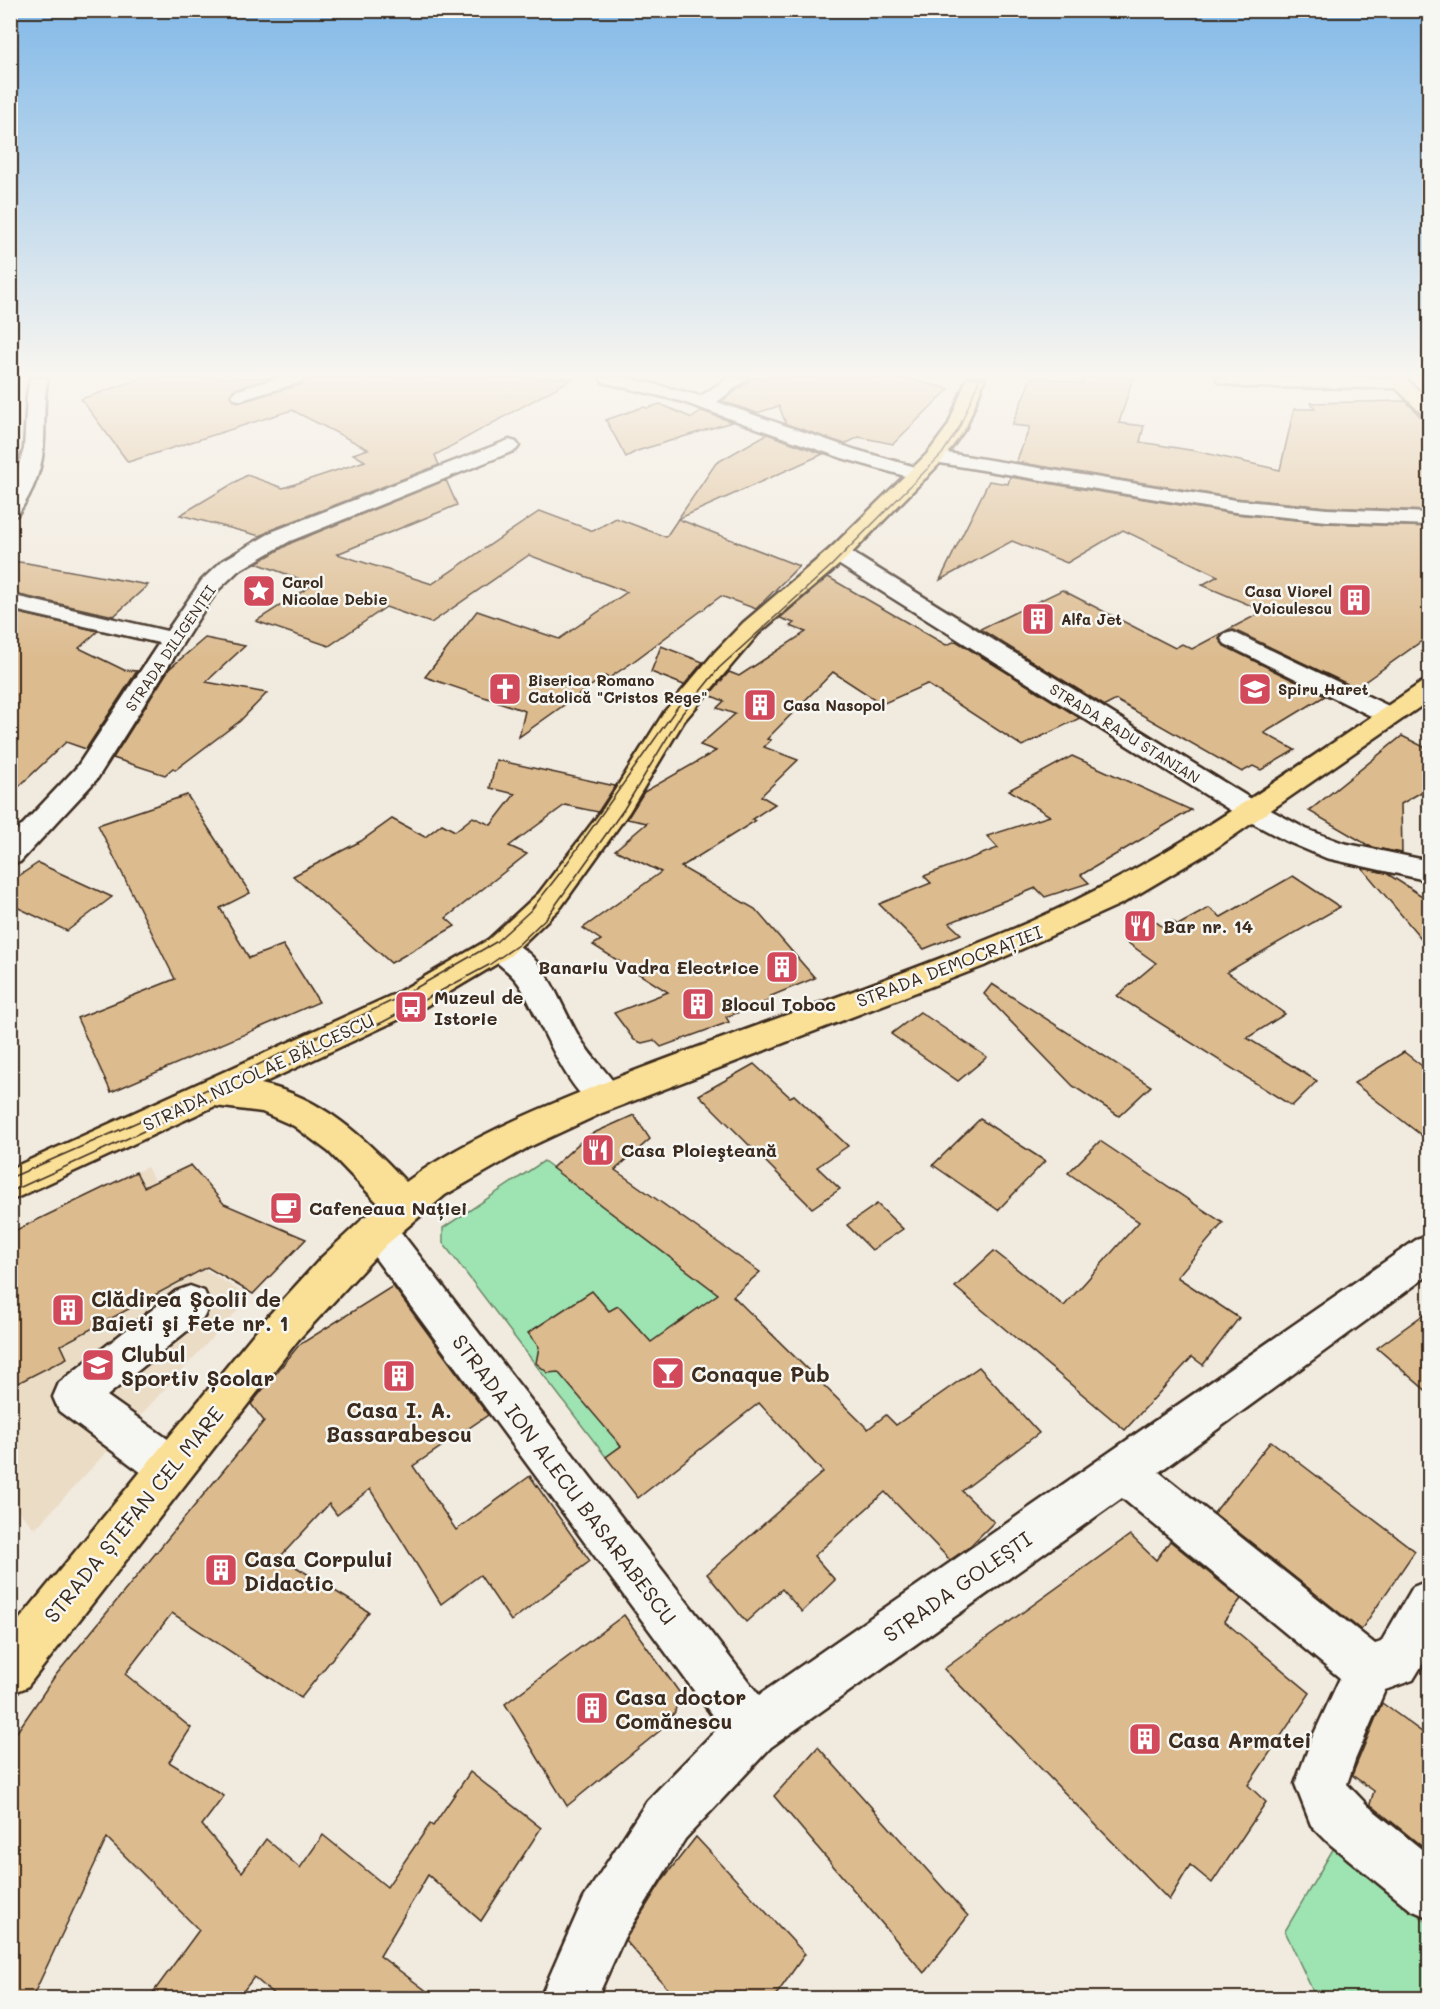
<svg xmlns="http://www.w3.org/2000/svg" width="1440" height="2009" font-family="Mali,sans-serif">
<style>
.built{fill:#ebdcc6}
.green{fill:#9de4b2;stroke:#6c8768;stroke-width:1.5}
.building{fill:#dcbb8f;stroke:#3b2a1e;stroke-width:1.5}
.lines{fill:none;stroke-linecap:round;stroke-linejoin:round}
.minor-casing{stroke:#3b2a1e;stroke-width:5}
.major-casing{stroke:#3b2a1e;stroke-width:5}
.minor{fill:#f6f6f2;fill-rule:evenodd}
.major{fill:#fadf96;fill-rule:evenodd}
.tram{stroke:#3b2a1e;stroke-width:1.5}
.labels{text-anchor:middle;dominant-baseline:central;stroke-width:5;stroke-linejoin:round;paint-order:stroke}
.far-poi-label{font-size:15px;font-weight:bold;fill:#3b2a1e;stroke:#f6f6f2;text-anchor:start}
.far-street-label{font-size:15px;fill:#3b2a1e;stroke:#f6f6f2}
.poi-label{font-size:18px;font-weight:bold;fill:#3b2a1e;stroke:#f6f6f2;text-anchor:start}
.street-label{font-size:18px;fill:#3b2a1e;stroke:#f6f6f2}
.near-poi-label{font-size:21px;font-weight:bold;fill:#3b2a1e;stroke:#f6f6f2;text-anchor:start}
.near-street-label{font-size:21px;fill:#3b2a1e;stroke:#f6f6f2}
</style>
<rect width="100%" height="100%" fill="#f1eade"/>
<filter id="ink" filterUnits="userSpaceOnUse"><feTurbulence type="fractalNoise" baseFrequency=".0167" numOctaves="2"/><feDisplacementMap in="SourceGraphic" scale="12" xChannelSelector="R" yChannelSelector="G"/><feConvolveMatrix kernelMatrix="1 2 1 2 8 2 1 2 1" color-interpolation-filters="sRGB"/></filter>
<g filter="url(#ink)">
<path class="built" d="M147,1167L201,1267L250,1297L35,1529L11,1503V1233Z"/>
<g class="green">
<path d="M544,1161L773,1335L606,1457L443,1243V1228Z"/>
<path d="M1335,1846L1429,1924V1998H1316L1285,1931Z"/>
</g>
<g class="building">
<path d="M143,378H271L233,390L230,396L235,401L241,402L302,384L306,378H574L435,455L439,465L273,529L260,536L180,515L247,475L283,488L365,461L353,454L368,449L292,410L128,462L81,399Z"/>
<path d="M754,378H906L949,389L893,444L859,437L845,444L786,424L779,406L757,413L722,401Z"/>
<path d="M1031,378H1046L1082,384L1084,378H1133L1119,423L1144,426L1140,442L1196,451L1280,470L1294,409H1315L1311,403L1406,401L1421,417L1430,418V511L1327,507L1235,498L1016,462L1030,427L1012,425Z"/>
<path d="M660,404L692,418L702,411L732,422L637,451L626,457L606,420L643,407L647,408Z"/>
<path d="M767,434L823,454L678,519L716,463Z"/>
<path d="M1010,477L1235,514L1327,523L1430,527V635L1356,688L1234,630L1224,632L1264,611L1202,585L1218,576L1123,530L1067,563L1012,541L940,580L989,481L1008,484Z"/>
<path d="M446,480L457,505L337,554L432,584L540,511L593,531L616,518L666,537L678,519L799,566L756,609L721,596L630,664L609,678L605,676L519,737L525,711L425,677L477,611L559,639L627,592L529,555L431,623L386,607L329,646L256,621L314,584L256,563L291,543Z"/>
<path d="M10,561L27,563L148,585L114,616L10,593Z"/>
<path d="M828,577L946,645L956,641L1080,718L1022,746L927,684L882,704L833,672L767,739L771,740L764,747L798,760L761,796L775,804L752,819L755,821L681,867L755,909L815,978L771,996L774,999L726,1017L729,1022L661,1047L654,1040L642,1043L634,1040L614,1013L668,992L593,945L601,940L583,928L661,872L615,850L647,823L627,819L644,792L716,751L700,745L735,714L717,708L724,701L709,695L729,672L739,676L806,632L790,626L794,623L780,618Z"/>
<path d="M1062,590L1175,648L1182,644L1192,649L1224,632L1219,639L1224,646L1325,696L1264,733L1295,750L1261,770L1253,766L1242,772L1116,700L1105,706L980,629Z"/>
<path d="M10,611L98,631L79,648L124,670L137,671L86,749L66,742L10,795Z"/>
<path d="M205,638L245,646L206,682L267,693L240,721L175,770L173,768L165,775L113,758L169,669Z"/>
<path d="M661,646L703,662L684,685L651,672Z"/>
<path d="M1402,736L1430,750V787L1401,804L1402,853L1371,847L1309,811Z"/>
<path d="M1072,756L1191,810L1081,875L1089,883L1045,897L1036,888L949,923L961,934L924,949L879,904L931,883L924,876L998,848L987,836L1050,816L1009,790Z"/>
<path d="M496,760L615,786L598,812L565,805L509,846L527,854L446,918L455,926L391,963L293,876L361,841L392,819L425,837L442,824L455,831L473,817L491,825L515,794L490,788Z"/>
<path d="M187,795L250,893L220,908L249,958L283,945L319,1002L111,1092L77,1018L175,979L98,825Z"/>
<path d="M38,863L112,897L67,931L10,904V882Z"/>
<path d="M1362,868L1386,873L1430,901V949Z"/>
<path d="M1293,876L1340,907L1227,972L1285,1014L1247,1038L1317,1081L1292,1106L1117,996L1156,963L1124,940L1156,922L1163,927L1172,921L1178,925L1209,908L1221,917Z"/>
<path d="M992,984L1151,1086L1119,1116L1073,1086L984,994Z"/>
<path d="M920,1012L987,1057L958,1081L891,1034Z"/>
<path d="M1404,1052L1430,1072V1142L1354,1083Z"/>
<path d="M754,1064L790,1097L794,1095L848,1146L817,1167L840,1189L812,1208L699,1095Z"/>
<path d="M634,1115L650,1139L615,1170L760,1272L733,1296L868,1429L886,1415L896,1425L979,1367L1039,1433L962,1491L994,1522L969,1547L950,1560L885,1492L814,1556L835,1580L802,1612L782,1589L746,1622L707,1574L823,1472L759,1403L638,1498L606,1457L621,1446L558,1372L548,1373L536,1363L539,1347L528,1333L592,1291L609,1311L618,1306L651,1342L718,1294L552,1168L587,1136Z"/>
<path d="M980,1119L1045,1161L998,1210L933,1165Z"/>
<path d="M1100,1141L1223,1223L1177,1277L1239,1318L1203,1365L1192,1357L1125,1430L955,1287L994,1251L1064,1306L1139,1222L1068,1173Z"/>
<path d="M191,1165L224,1204L306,1239L253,1294L207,1267L61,1345L67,1358L10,1387V1233L136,1172L144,1187Z"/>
<path d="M877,1204L903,1229L872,1250L847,1225Z"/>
<path d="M393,1286L488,1415L413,1466L456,1530L530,1476L590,1561L511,1621L480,1575L441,1604L370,1489L337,1515L329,1504L280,1557L369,1612L301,1698L172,1613L125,1674L191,1728L169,1762L224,1796L202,1825L242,1872L266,1839L300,1868L323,1835L387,1887L430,1824L433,1826L470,1772L541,1828L481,1921L428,1875L380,1956L436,1998H278L254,1977L238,1998H149L199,1930L107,1838L32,1998H10V1742L55,1676L264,1421L251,1404L299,1345Z"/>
<path d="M1430,1310V1394L1377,1348Z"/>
<path d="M1271,1441L1415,1551L1361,1630L1214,1513Z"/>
<path d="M1130,1535L1156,1560L1170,1541L1241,1599L1224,1621L1310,1693L1248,1785L1266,1802L1212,1883L1190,1865L1169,1900L944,1669Z"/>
<path d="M624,1615L679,1692L675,1712L662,1729L567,1806L505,1704Z"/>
<path d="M1382,1703L1430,1738V1853L1370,1804L1374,1791L1352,1775Z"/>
<path d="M818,1747L968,1916L924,1973L774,1796Z"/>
<path d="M696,1837L805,1954L774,1998H676L625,1940L663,1879Z"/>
</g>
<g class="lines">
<g class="minor-casing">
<g id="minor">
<path d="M30,378H48C43,399 45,419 44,440C43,467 33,493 17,515L10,517V492L24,449L27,395Z"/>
<path d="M278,378H304L301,382L241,400L235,399L232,395L235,391Z"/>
<path d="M600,378H629L701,396L728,378H748L717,402L856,450L926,470L929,474L926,478L919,480L842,458L680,401L603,382Z"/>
<path d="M1216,378H1401L1407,379L1410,383L1407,387L1401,388L1243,387L1219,382Z"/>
<path d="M509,440L516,442L519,446L516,450L290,541L238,571L218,590L205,608L97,779L20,862L10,864V838L77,767L159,643L10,609V595L167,631L202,580L222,561L274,531Z"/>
<path d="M935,451L1235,500L1327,509L1430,513V525L1327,521L1235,512L928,461L925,457L928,453Z"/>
<path d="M838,547L846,549L1261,805L1306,829L1343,843L1430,861V881L1326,858L1286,841L1241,817L830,559L827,554L830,549Z"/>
<path d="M1233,632L1397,710L1401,715L1397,720L1388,723L1379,720L1225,644L1221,639L1225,634Z"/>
<path d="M499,937C547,951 557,1002 581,1040C593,1060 612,1076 623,1096L617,1106C614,1107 608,1110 604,1109C571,1107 536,1009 519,984C509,969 492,962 483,948L488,940Z"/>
<path d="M376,1213L390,1218L759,1695L1416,1240L1430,1236V1274L1159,1472L1375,1644L1381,1642L1413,1587L1430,1580V1652L1413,1680L1385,1690L1355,1760L1347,1784L1368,1806L1430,1856V1918L1411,1910L1330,1844L1311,1825L1295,1784L1312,1738L1340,1678L1122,1498L771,1747L685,1839L624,1938L597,1998H540L584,1898L647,1801L720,1726L362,1240L357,1229L362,1218Z"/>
<path d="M190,1286L204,1291L210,1304L204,1317L107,1396L186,1452L192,1467L186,1482L170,1488L154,1482L59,1411L53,1397L59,1383L176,1291Z"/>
</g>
</g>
<g class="major-casing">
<g id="major">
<path d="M967,378H985L966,427L942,461L846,559L759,633L684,721L629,812L561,907L510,956L421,1009L261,1084C322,1097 366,1139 406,1182C473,1133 565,1098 642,1068C763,1022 886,982 1006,932C1160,868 1284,775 1421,683L1430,681V700L1216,848L1123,903L984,966L602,1113L527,1148L445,1195L386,1245L298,1340L27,1687L10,1694V1631L270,1314L322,1257L379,1204L329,1152L294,1126L262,1112L215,1106L10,1201V1169L397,993L488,940L539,893L603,809L665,711L715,652L743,623L830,549L928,453L948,426Z"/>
<path d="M1386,378H1405L1430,401V416L1423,415Z"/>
</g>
</g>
<use href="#minor" class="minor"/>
<use href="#major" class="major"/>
<g class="tram">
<path d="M10,1178L149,1117L400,997L496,942L531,910L560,873L681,702"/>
<path d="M10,1192L383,1022L489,965L518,945L547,917L624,809L681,715L719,668L831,566L942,454L959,428L980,378"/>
</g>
</g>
</g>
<linearGradient id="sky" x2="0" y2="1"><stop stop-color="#82b9e8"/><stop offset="0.57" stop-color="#f9f6f0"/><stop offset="1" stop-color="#f9f6f0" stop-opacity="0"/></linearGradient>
<rect width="1440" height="659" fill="url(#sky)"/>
<defs>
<g id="sight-square" transform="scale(1.725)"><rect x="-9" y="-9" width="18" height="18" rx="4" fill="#d1495b" stroke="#f6f6f2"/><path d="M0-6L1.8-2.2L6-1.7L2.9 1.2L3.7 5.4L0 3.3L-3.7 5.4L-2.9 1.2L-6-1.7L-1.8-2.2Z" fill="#fff"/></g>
<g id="building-square" transform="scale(1.725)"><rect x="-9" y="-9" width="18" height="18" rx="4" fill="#d1495b" stroke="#f6f6f2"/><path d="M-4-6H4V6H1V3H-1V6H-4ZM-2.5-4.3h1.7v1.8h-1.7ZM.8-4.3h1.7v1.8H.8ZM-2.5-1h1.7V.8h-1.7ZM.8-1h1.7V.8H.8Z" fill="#fff"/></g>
<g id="church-square" transform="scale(1.725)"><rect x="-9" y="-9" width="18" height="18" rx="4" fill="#d1495b" stroke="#f6f6f2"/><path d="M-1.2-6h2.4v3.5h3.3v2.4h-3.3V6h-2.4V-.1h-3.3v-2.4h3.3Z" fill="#fff"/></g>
<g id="university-square" transform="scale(1.725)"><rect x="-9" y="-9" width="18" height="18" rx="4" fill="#d1495b" stroke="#f6f6f2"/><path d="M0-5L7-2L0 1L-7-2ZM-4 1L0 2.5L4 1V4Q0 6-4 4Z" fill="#fff"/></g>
<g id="restaurant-square" transform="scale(1.725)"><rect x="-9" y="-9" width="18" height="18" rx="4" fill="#d1495b" stroke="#f6f6f2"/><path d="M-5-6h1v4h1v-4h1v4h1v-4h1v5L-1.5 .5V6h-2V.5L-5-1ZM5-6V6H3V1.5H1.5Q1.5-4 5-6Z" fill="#fff"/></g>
<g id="bus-square" transform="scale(1.725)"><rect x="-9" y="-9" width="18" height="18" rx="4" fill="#d1495b" stroke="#f6f6f2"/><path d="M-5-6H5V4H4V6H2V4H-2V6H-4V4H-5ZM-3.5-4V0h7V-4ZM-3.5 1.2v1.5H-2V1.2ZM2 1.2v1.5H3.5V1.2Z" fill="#fff"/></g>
<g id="cafe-square" transform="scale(1.725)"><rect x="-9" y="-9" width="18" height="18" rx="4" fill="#d1495b" stroke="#f6f6f2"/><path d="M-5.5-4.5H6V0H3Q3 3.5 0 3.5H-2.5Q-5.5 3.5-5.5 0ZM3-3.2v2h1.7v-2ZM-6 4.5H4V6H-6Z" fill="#fff"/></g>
<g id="school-square" transform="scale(1.725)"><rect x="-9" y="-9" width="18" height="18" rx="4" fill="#d1495b" stroke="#f6f6f2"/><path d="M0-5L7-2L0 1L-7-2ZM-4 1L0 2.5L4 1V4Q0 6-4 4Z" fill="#fff"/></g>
<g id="bar-square" transform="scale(1.725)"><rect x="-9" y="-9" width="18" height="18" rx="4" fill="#d1495b" stroke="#f6f6f2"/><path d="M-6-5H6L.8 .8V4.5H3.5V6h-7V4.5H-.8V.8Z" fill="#fff"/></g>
</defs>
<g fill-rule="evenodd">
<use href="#sight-square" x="259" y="591"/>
<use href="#building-square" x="1355" y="600"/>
<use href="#building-square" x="1038" y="619"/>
<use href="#church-square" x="505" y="689"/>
<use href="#university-square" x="1255" y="689"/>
<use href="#building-square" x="760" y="705"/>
<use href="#restaurant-square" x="1140" y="926"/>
<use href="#building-square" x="782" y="967"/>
<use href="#building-square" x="698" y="1004"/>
<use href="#bus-square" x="411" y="1007"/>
<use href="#restaurant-square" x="598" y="1150"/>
<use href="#cafe-square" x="286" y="1208"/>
<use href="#building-square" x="68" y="1310"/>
<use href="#school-square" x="98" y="1365"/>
<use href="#bar-square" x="668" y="1373"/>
<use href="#building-square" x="399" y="1376"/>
<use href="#building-square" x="221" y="1570"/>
<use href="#building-square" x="592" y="1708"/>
<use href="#building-square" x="1145" y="1739"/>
</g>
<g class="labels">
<g class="far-poi-label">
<text x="282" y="582">Carol<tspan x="282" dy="17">Nicolae Debie</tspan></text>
<text x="1332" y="591" text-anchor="end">Casa Viorel<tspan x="1332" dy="17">Voiculescu</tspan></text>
<text x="1061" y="619">Alfa Jet</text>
<text x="528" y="680">Biserica Romano<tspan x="528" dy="17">Catolică "Cristos Rege"</tspan></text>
<text x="1278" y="689">Spiru Haret</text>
<text x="783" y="705">Casa Nasopol</text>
</g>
<g class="far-street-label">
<text transform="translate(170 648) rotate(-56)">STRADA DILIGENȚEI</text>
<text transform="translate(1125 733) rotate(32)">STRADA RADU STANIAN</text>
</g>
<g class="poi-label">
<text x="1163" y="926">Bar nr. 14</text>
<text x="759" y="967" text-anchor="end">Banariu Vadra Electrice</text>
<text x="434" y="997">Muzeul de<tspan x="434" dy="21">Istorie</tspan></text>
<text x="721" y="1004">Blocul Toboc</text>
<text x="621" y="1150">Casa Ploieşteană</text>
<text x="309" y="1208">Cafeneaua Nației</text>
</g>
<g class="street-label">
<text transform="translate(949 966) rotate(-21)">STRADA DEMOCRAȚIEI</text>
<text transform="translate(258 1072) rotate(-25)">STRADA NICOLAE BĂLCESCU</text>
</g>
<g class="near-poi-label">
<text x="91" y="1298">Clădirea Şcolii de<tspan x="91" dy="24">Baieti şi Fete nr. 1</tspan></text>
<text x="121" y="1353">Clubul<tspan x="121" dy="24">Sportiv Școlar</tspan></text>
<text x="691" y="1373">Conaque Pub</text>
<text x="399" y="1409" text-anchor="middle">Casa I. A.<tspan x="399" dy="24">Bassarabescu</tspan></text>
<text x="244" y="1558">Casa Corpului<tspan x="244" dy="24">Didactic</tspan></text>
<text x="615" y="1696">Casa doctor<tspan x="615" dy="24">Comănescu</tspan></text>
<text x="1168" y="1739">Casa Armatei</text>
</g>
<g class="near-street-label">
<text transform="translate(565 1479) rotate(53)">STRADA ION ALECU BASARABESCU</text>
<text transform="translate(133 1514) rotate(-51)">STRADA ȘTEFAN CEL MARE</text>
<text transform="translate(957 1586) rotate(-35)">STRADA GOLEȘTI</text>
</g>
</g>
<rect width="1440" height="2009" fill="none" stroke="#f6f6f2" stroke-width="36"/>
<rect x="18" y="18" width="1404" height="1973" fill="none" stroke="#3b2a1e" stroke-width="2" filter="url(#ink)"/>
</svg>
